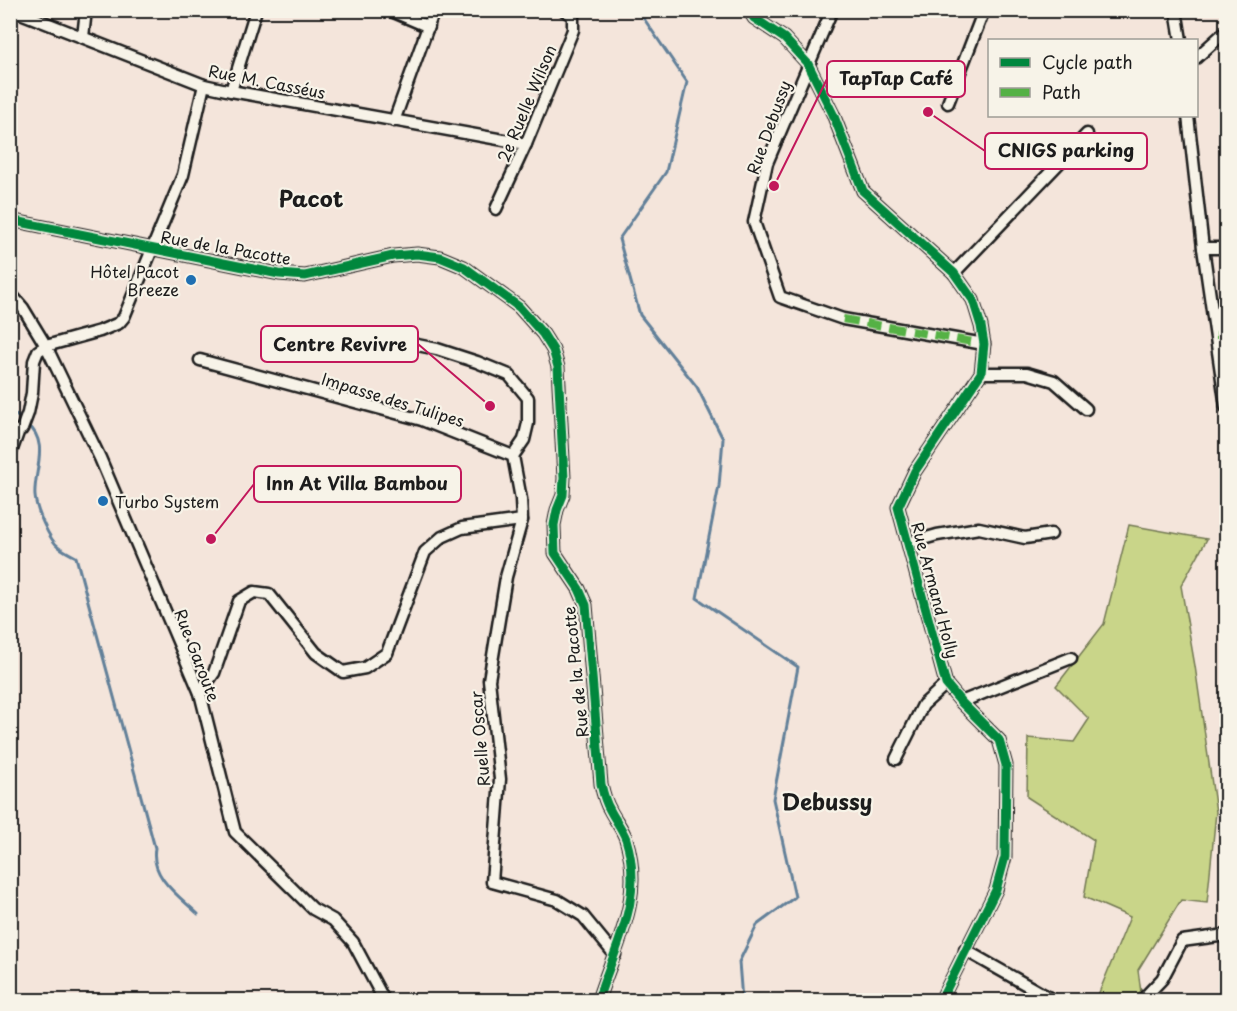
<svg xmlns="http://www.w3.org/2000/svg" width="1237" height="1011" font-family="'Playpen Sans',sans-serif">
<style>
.green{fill:#c9d589;stroke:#727852;stroke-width:1.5}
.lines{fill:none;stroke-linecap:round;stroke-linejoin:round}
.stream{stroke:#628099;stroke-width:3}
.street-casing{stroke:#1c1c1c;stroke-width:15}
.street{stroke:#f7f3e8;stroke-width:10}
.quiet{stroke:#55b145;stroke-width:8;stroke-dasharray:15 8;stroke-linecap:butt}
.cycleway-casing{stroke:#f7f3e8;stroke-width:13}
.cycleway{stroke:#00873e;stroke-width:9}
.poi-dot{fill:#1f6fb2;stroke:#f7f3e8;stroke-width:2}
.labels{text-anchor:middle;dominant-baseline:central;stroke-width:4.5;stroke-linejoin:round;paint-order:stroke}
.street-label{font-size:16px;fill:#1c1c1c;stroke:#f7f3e8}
.poi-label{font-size:16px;fill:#1c1c1c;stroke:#f7f3e8;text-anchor:end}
.district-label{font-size:22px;font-weight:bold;fill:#1c1c1c;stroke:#f7f3e8}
.leader{fill:none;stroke:#c2185b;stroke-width:2}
.callout-dot{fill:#c2185b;stroke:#f7f3e8;stroke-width:2}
.callout{fill:#f7f3e8;stroke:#c2185b;stroke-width:2}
.callout-label{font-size:18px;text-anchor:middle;font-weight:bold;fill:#1c1c1c}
</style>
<rect width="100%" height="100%" fill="#f4e5db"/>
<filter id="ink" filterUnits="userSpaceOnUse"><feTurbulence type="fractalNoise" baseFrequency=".0167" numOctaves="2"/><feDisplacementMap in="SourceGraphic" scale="12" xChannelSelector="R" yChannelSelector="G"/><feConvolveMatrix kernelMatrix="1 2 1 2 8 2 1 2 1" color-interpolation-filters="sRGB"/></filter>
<g filter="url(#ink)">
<path class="green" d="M1129,525L1207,539L1181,586L1195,666L1216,812L1207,903L1181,900L1138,970L1142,1000H1096L1130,917L1084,897L1094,840L1027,797L1028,738L1074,742L1089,719L1056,686L1104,624Z"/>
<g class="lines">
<g class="stream">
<path d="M638,10L687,82L666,172L619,239L640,315L697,387L723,439L719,486L697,598L798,667L773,799L795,897L757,925L739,962L742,1000"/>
<path d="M10,410L22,420"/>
<path d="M27,424C51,443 33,472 35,496C36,509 49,540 59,547C64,551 70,554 76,557L155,848C150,877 179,896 198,914"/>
</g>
<g class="street-casing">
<g id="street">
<path d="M13,10L204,85L231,91L526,144"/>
<path d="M389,10L429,27"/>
<path d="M749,10L754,18L784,38L808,64L833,114L863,191L954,273L973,300L981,326L984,344L981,373L915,471L898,507L946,684L961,702L999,740L1006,765L1005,857L996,890L941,1000"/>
<path d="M832,10L767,163L754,222L780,297L843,319L984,344"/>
<path d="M1176,10L1181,40"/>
<path d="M83,37L86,10"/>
<path d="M1196,58L1226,31"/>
<path d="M231,91L256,10"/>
<path d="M948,103L984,10"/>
<path d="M1188,116L1203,248L1226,407"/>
<path d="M394,121L434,10"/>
<path d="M496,209L526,144L573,30V16L564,10"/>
<path d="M10,220L279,274L305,276L393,256L417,254L440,257L464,267L519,307L543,334L553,350L558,367L564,478L563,495L557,510L554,525L555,553L579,589L586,605L601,784C603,793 605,802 610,810C615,820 622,828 626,839C645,900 615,945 598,1000"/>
<path d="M1203,248H1226"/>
<path d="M954,273L1087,134"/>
<path d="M10,293L23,308L46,346L100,458L200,693L235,832L313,909L333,920L353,942L384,1000"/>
<path d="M363,334L437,349L477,362L509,375L528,398V423L524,440L513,456"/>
<path d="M200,360L422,420L513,456L521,499L522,520L506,577L489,680L500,779L492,882L557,900L583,916L615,955"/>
<path d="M981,373H1027L1054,381L1086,409"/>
<path d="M10,455L19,430L22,429L28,413L32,393L34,361L38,351L46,346L100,331L119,323L124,317L183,175L204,85"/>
<path d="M909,543L937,535L979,528L1025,538L1051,534"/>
<path d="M200,693L214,673L239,601L254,592L269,594L316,653L343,672L365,668L387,653L425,552L442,537L462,528L522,520"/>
<path d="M961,702L1071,658"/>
<path d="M896,759L923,705L946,684"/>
<path d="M965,950L1053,1000"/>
<path d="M1142,1000L1162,979L1182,941L1226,935"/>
</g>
</g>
<use href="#street" class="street"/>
<g class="quiet">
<path d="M843,319L984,344"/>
<path d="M1216,335H1226"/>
</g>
<g class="cycleway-casing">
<g id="cycleway">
<path d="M749,10L754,18L784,38L808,64L833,114L863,191L954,273L973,300L981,326L984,344L981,373L915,471L898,507L946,684L961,702L999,740L1006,765L1005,857L996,890L941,1000"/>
<path d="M10,220L279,274L305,276L393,256L417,254L440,257L464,267L519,307L543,334L553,350L558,367L564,478L563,495L557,510L554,525L555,553L579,589L586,605L601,784C603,793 605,802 610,810C615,820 622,828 626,839C645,900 615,945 598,1000"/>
</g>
</g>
<use href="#cycleway" class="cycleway"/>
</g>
</g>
<g class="poi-dot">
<circle cx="191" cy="280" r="6"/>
<circle cx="103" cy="501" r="6"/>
</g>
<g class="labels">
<g class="street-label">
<text transform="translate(267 81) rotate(11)">Rue M. Casséus</text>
<text transform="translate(526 103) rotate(-67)">2e Ruelle Wilson</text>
<text transform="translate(768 127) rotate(-70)">Rue Debussy</text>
<text transform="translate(226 247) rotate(10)">Rue de la Pacotte</text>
<text transform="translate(393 399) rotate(17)">Impasse des Tulipes</text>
<text transform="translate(936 590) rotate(75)">Rue Armand Holly</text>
<text transform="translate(198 655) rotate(69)">Rue Garoute</text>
<text transform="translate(575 672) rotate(-96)">Rue de la Pacotte</text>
<text transform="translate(479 739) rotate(-95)">Ruelle Oscar</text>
</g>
<g class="poi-label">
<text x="179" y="271">Hôtel Pacot<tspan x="179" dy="18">Breeze</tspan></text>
<text x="115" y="501" text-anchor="start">Turbo System</text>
</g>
<g class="district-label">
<text x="311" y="197">Pacot</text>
<text x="827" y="800">Debussy</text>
</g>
</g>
<path class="leader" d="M774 186L827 79M928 112L985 151M490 406L418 344M211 539L254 484"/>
<g class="callout-dot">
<circle cx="774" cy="186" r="6"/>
<circle cx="928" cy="112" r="6"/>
<circle cx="490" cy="406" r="6"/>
<circle cx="211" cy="539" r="6"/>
</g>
<g class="callout">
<rect x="827" y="61" width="138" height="36" rx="6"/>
<rect x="985" y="133" width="162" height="36" rx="6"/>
<rect x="261" y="326" width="157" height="36" rx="6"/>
<rect x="254" y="466" width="207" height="36" rx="6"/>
</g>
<g class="callout-label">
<text x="896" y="85">TapTap Café</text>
<text x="1066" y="157">CNIGS parking</text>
<text x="340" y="351">Centre Revivre</text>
<text x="357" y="490">Inn At Villa Bambou</text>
</g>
<rect width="1237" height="1011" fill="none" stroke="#f7f3e8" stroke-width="36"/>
<rect x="18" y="18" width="1201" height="975" fill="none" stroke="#1c1c1c" stroke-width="2" filter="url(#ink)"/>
<rect x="988" y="39" width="210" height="78" fill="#f7f3e8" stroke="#9f9d96" stroke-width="1.5"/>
<rect x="1000" y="58" width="30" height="9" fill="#00873e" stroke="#9f9d96" stroke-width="1.5"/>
<text x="1042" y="69" font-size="18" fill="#1c1c1c">Cycle path</text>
<rect x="1000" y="88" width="30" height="9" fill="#55b145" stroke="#9f9d96" stroke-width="1.5"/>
<text x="1042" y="99" font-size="18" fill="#1c1c1c">Path</text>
</svg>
